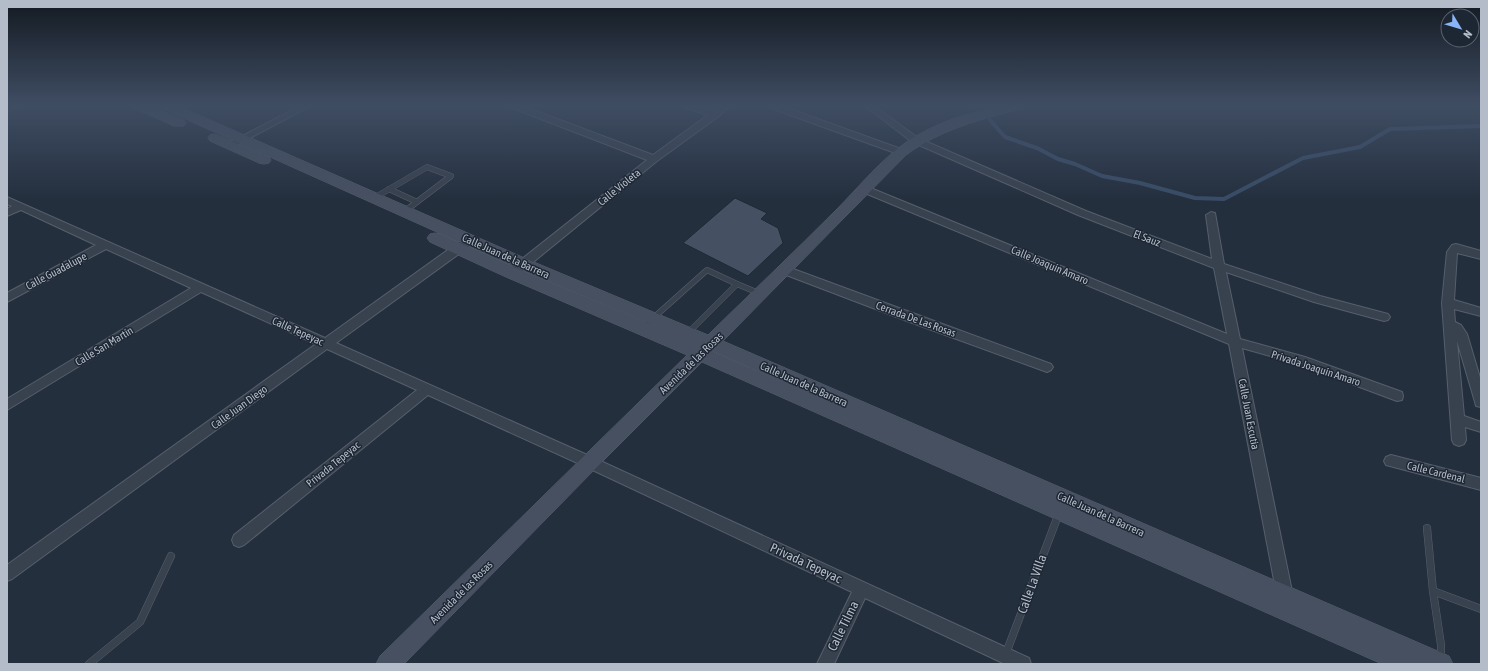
<svg xmlns="http://www.w3.org/2000/svg" width="1488" height="671" font-family="'Asap Condensed',sans-serif">
<style>
.lines{fill:none;stroke-linecap:round;stroke-linejoin:round}
.stream{stroke:#394c67;stroke-width:4}
.building{fill:#455162;stroke:#1f2835}
.lane-far1-casing{stroke:#565f6c;stroke-width:6}
.lane-casing{stroke:#565f6c;stroke-width:8}
.street-casing{stroke:#565f6c;stroke-width:2}
.secondary-casing{stroke:#565f6c;stroke-width:1}
.lane-far1{stroke:#38414e;stroke-width:5}
.lane{stroke:#38414e;stroke-width:7}
.street{fill:#38414e;fill-rule:evenodd}
.secondary{fill:#465061;fill-rule:evenodd}
.labels{text-anchor:middle;dominant-baseline:central;stroke-width:3;stroke-linejoin:round;paint-order:stroke}
.street-label{font-size:11px;fill:#b4bcc9;stroke:#1d2633}
.near-street-label{font-size:13px;fill:#b4bcc9;stroke:#1d2633}
</style>
<rect width="100%" height="100%" fill="#242f3e"/>
<g class="lines">
<g class="stream">
<path d="M975,105L977,106"/>
<path d="M990,120L1005,137L1037,148L1058,159L1075,164L1102,176L1140,183L1195,198L1224,199L1303,158L1360,147L1390,129L1481,126"/>
</g>
</g>
<path class="building" d="M735,198L767,213L761,219L778,228L783,243L748,276L683,243Z"/>
<g class="lines">
<g class="lane-far1-casing">
<g id="lane-far1">
<path d="M7,109L18,105"/>
<path d="M389,189L417,202"/>
<path d="M374,198L427,167L451,176L405,211"/>
<path d="M642,328L707,270L737,284"/>
<path d="M687,334L737,284L761,294"/>
</g>
</g>
<g class="lane-casing">
<g id="lane">
<path d="M1427,528L1433,591L1441,645V664"/>
<path d="M1433,591L1481,609"/>
<path d="M1005,656L1059,513"/>
<path d="M89,664L140,622L171,556"/>
</g>
</g>
<g class="street-casing">
<g id="street">
<path d="M302,105H312L233,147H227L225,145Z"/>
<path d="M509,105H520L653,155L708,115L683,107L682,105H694L714,110L722,105H731L719,116L657,161L516,276H508L506,273L508,270L647,160L510,107Z"/>
<path d="M767,105H779L904,150L906,152L904,154H898L768,107Z"/>
<path d="M864,105H873L918,138L1086,211L1212,259L1206,215L1211,212L1215,213L1224,264L1320,296L1388,314L1390,317L1388,320L1384,321L1314,302L1226,272L1240,339L1305,357L1402,392L1403,396L1402,400L1397,401L1298,364L1242,348L1294,601L1291,606L1286,608L1281,606L1278,601L1229,344L860,191L859,189L864,186L868,187L1227,334L1214,268L1078,215L912,142Z"/>
<path d="M7,197L325,338L466,237H474L475,240L474,243L336,343L594,458L1029,658L1031,664H1005L865,598L834,664H817L852,592L584,466L428,395L244,545L239,547L234,545L232,540L234,535L417,390L327,349L12,579L7,581V565L316,344L201,292L7,410V399L191,288L106,249L7,302V293L96,245L21,210L7,216V209L12,206L7,204Z"/>
<path d="M1456,244L1481,251V259L1457,253L1454,300L1481,308V316L1454,309L1455,322L1461,325L1467,334L1481,381V407L1476,406L1475,402L1457,341L1464,416L1481,422V432L1465,427L1466,440L1464,444L1459,446L1454,444L1452,440L1442,303L1447,252L1452,245Z"/>
<path d="M785,266L1051,364L1053,367L1051,370L1047,372L907,321L781,273L779,270L781,267Z"/>
<path d="M1391,455L1481,478V490L1386,465L1384,461L1386,457Z"/>
</g>
</g>
<g class="secondary-casing">
<g id="secondary">
<path d="M133,105H149L184,120L186,123L184,126H174L134,108Z"/>
<path d="M160,105H176L529,260L708,335C751,293 794,252 836,210C859,187 881,159 908,141C939,120 988,105 1025,105L1024,108C982,119 941,129 906,155L723,341L1449,656L1453,664H1382L702,362L596,468L404,664H376L380,656L687,355L506,277L430,242L427,238L430,234L435,233L440,234L518,269L698,344L517,268L161,108ZM713,351L787,384L713,352Z"/>
<path d="M215,134L269,157L271,160L269,163L264,164L259,163L210,141L208,138L210,135Z"/>
</g>
</g>
<use href="#lane-far1" class="lane-far1"/>
<use href="#lane" class="lane"/>
<use href="#street" class="street"/>
<use href="#secondary" class="secondary"/>
</g>
<linearGradient id="sky" x2="0" y2="1"><stop stop-color="#141a22"/><stop offset="0.53" stop-color="#3f4d63"/><stop offset="1" stop-color="#3f4d63" stop-opacity="0"/></linearGradient>
<rect width="1488" height="199" fill="url(#sky)"/>
<g class="labels">
<g class="street-label">
<text transform="translate(619 187) rotate(-39)">Calle Violeta</text>
<text transform="translate(1147 238) rotate(21)">El Sauz</text>
<text transform="translate(506 256) rotate(24)">Calle Juan de la Barrera</text>
<text transform="translate(1050 265) rotate(23)">Calle Joaquín Amaro</text>
<text transform="translate(56 271) rotate(-28)">Calle Guadalupe</text>
<text transform="translate(916 319) rotate(20)">Cerrada De Las Rosas</text>
<text transform="translate(298 331) rotate(24)">Calle Tepeyac</text>
<text transform="translate(104 346) rotate(-31)">Calle San Martín</text>
<text transform="translate(691 363) rotate(-44)">Avenida de las Rosas</text>
<text transform="translate(1316 368) rotate(18)">Privada Joaquín Amaro</text>
<text transform="translate(804 384) rotate(24)">Calle Juan de la Barrera</text>
<text transform="translate(239 407) rotate(-36)">Calle Juan Diego</text>
<text transform="translate(1249 414) rotate(79)">Calle Juan Escutia</text>
<text transform="translate(333 464) rotate(-39)">Privada Tepeyac</text>
<text transform="translate(1436 472) rotate(14)">Calle Cardenal</text>
<text transform="translate(1101 514) rotate(24)">Calle Juan de la Barrera</text>
<text transform="translate(461 592) rotate(-45)">Avenida de las Rosas</text>
</g>
<g class="near-street-label">
<text transform="translate(806 563) rotate(25)">Privada Tepeyac</text>
<text transform="translate(1032 584) rotate(-70)">Calle La Villa</text>
<text transform="translate(843 626) rotate(-64)">Calle Tilma</text>
</g>
</g>
<rect width="1488" height="671" fill="none" stroke="#b4bcc9" stroke-width="16"/>
<g transform="translate(1460 28) rotate(128)"><circle r="19" fill="#1d2633" stroke="#59626f"/>
<path d="M0-3L7 15L0 10L-7 15Z" fill="#8ab4f8"/>
<text y="-6" font-size="11" font-weight="bold" text-anchor="middle" fill="#b4bcc9">N</text>
</g>
</svg>
